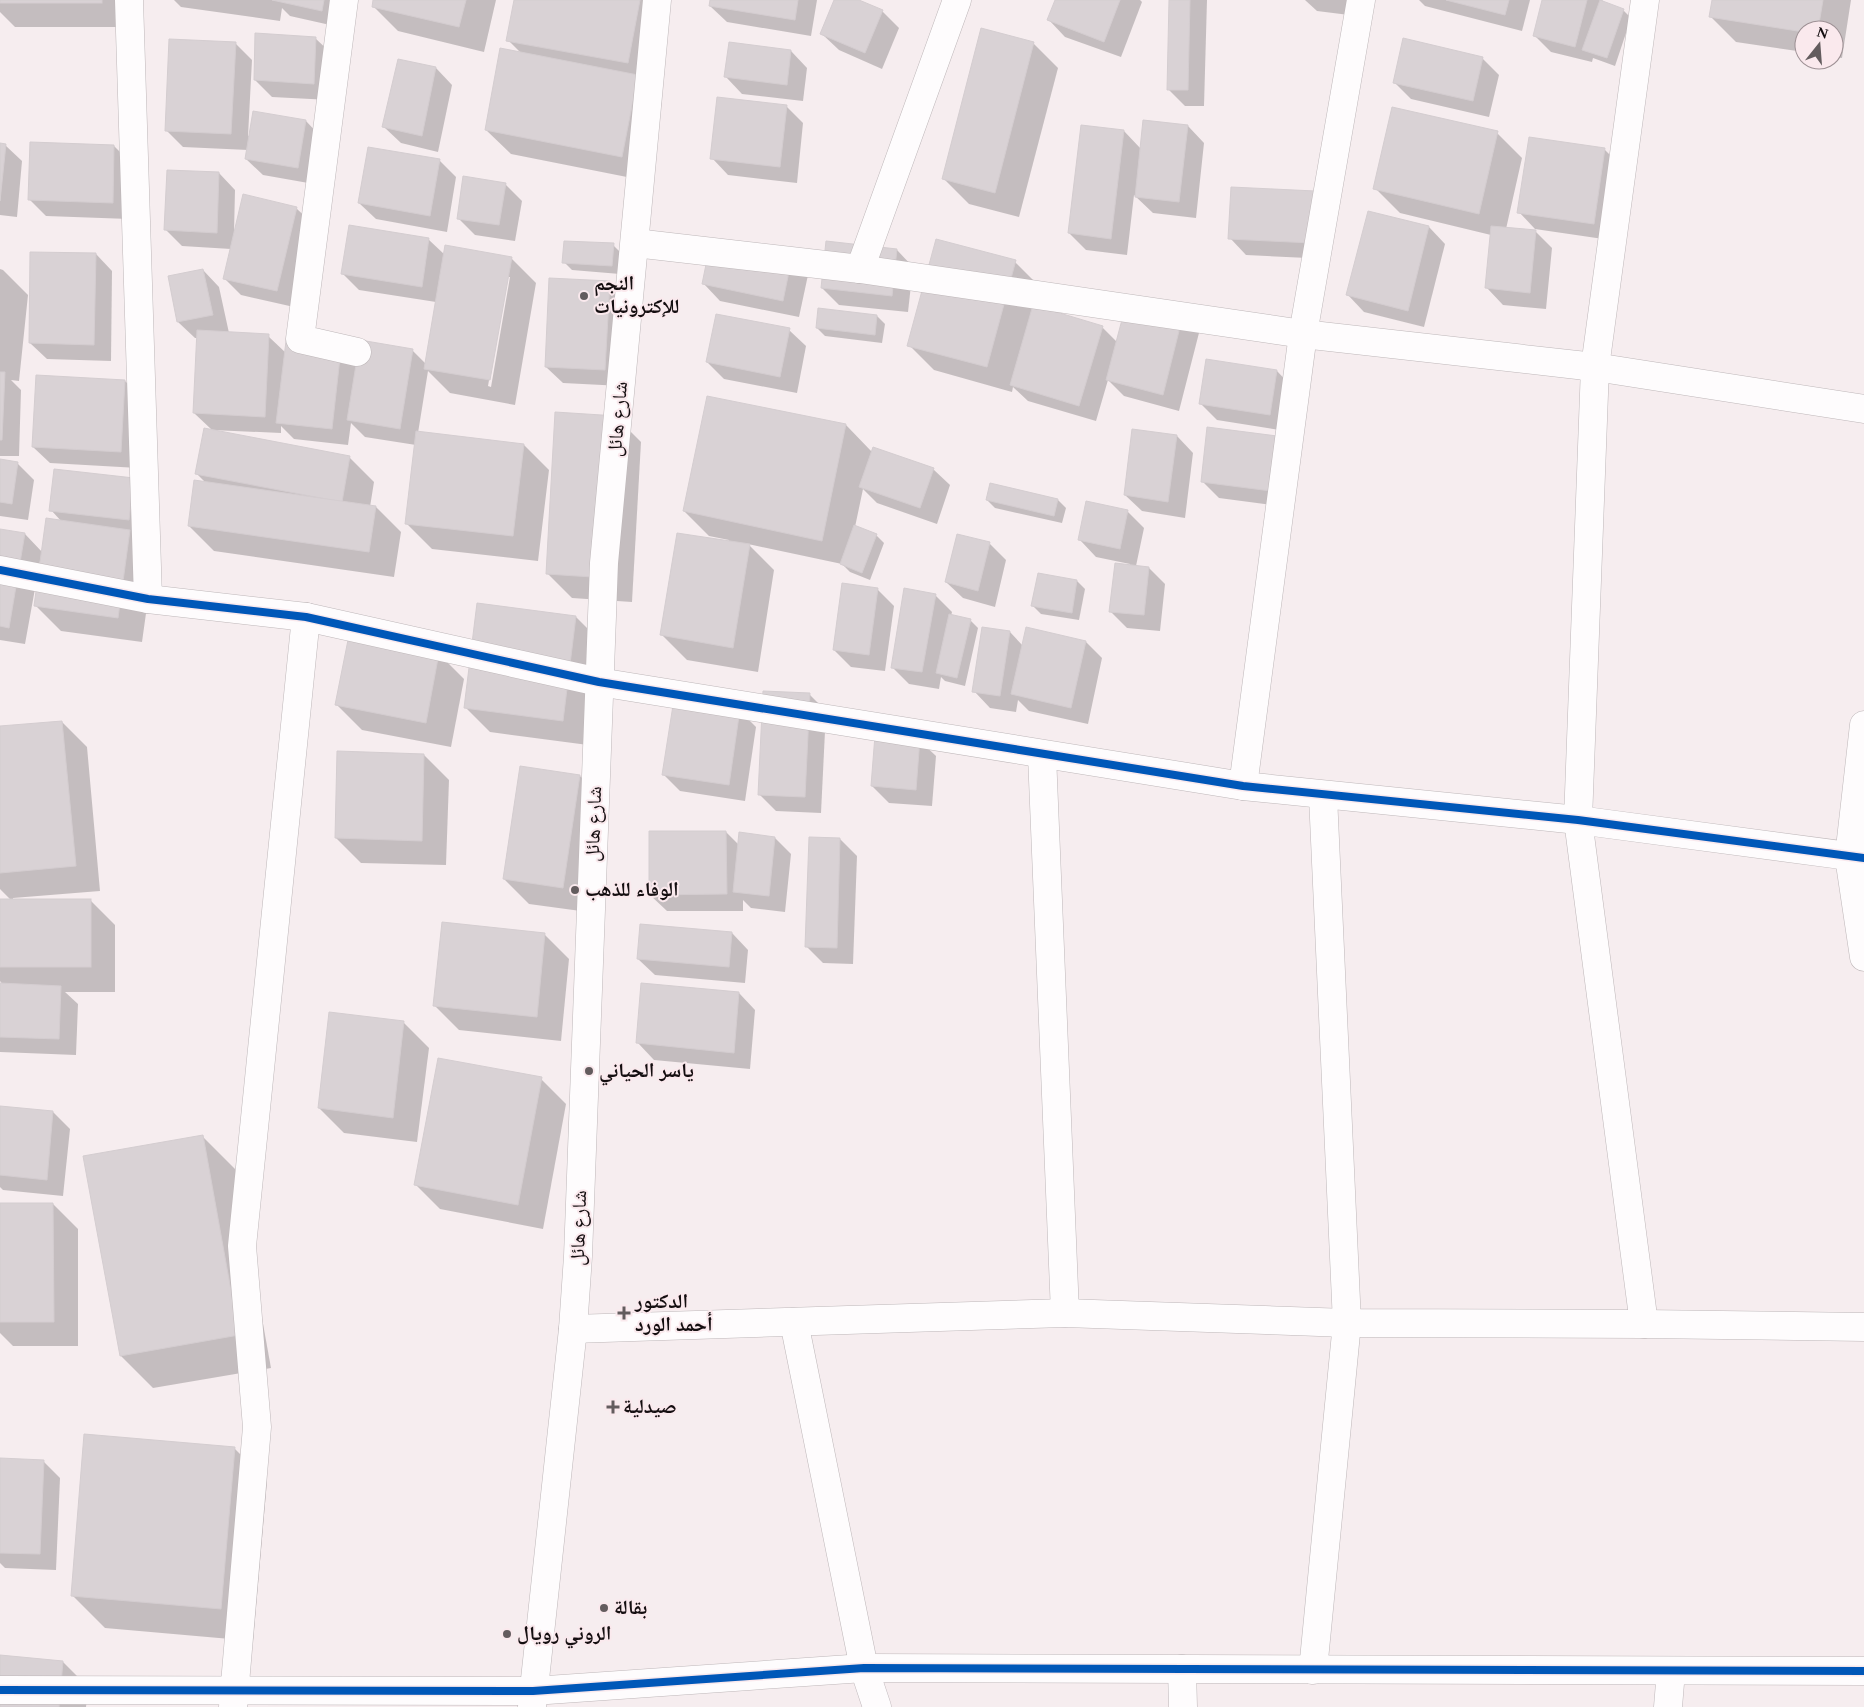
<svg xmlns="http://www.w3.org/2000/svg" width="1864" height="1707" font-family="Spectral,'Noto Naskh Arabic',serif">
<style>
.shadow{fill:#0003;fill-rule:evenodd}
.building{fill:#d9d2d5;stroke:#d4cdd0}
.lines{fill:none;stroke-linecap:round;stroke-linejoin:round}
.street-casing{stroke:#beb7b9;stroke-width:29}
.secondary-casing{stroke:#beb7b9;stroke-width:29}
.street{stroke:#fefcfd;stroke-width:28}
.secondary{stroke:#fefcfd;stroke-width:28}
.cycleway-casing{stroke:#fae9ed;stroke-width:11}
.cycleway{stroke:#0057b8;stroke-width:8}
.poi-dot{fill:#635c5e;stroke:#fae9ed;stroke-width:2}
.labels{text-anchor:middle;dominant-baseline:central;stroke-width:4;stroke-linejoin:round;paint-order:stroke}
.poi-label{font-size:20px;font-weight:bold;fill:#140e10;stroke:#fae9ed;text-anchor:start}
.street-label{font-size:20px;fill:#140e10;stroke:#fae9ed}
</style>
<rect width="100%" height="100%" fill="#f6edef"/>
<g class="shadow">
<path d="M0,0H126V27H15L0,12Z"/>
<path d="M174,0H344L339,27L290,16L282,8L280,21L181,7Z"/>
<path d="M375,0H496L484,52L398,31L373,6Z"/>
<path d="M515,0H669L648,87L662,101L647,181L511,154L486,130L521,53L508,40Z"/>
<path d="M711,0H817L811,36L727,22L710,6Z"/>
<path d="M836,0H856L882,11L899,28L882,69L839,50L822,34Z"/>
<path d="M1056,0H1140L1142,2L1121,57L1065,37L1049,20Z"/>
<path d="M1170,0H1207L1204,106H1185L1168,89Z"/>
<path d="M1305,0H1367L1365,17L1317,11Z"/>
<path d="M1419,0H1530L1522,31L1425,6Z"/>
<path d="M1544,0H1602L1606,4L1623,10L1631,18L1615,66L1593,58L1592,62L1551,52L1534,35Z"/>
<path d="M1713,0H1851L1842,58L1834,57V30H1804V52L1736,42L1711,17Z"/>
<path d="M315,38L332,54L330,100L272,97L255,80Z"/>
<path d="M235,43L252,60L248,136L306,121L322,138L314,184L263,175L246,159L248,150L183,147L166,130Z"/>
<path d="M1033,43L1058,68L1019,217L969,204L944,179Z"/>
<path d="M791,51L807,68L803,101L742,94L726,77Z"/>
<path d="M1482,58L1499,75L1489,117L1411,99L1394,82Z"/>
<path d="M436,68L452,85L438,152L401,143L384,127Z"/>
<path d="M786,106L803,123L797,183L728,175L712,158Z"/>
<path d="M1188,126L1204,143L1196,218L1153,213L1134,195L1127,255L1086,250L1069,233L1124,131L1141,149Z"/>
<path d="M1497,133L1522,158L1506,229L1536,232L1552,248L1546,309L1503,305L1487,288L1491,235L1400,213L1375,188Z"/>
<path d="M0,144L5,145L22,161L17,217L0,215Z"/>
<path d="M114,146L131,163L129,219L46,216L30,200Z"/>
<path d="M1605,150L1621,166L1610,240L1535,229L1519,212Z"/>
<path d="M439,160L456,177L447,232L376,219L359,203Z"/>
<path d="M219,173L235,190L234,233L296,208L313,224L294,307L241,295L224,278L231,249L182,246L165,229Z"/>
<path d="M505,184L522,201L515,241L475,235L458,218Z"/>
<path d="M1232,188L1329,259L1246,255L1230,238Z"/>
<path d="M1429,227L1445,244L1424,327L1364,312L1348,295Z"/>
<path d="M428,239L445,255L511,258L536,283L515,405L450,393L428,371L418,433L524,445L549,470L538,561L432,549L407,524L416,445L365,437L351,423L348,445L294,439L281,426V433L212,430L194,413L198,338H195L178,322L203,270L219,287L229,333L268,336L286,353L412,350L426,364L436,302L359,290L343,274ZM507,277H510L491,387L488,386Z"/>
<path d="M712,242L808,275L799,317L720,301L704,284Z"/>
<path d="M613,245L621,253L620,274L572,270L564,262Z"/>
<path d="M897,250L913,267L908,312L839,305L822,288Z"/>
<path d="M96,254L112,271L111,361L47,359L30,343Z"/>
<path d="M1015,262L1040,287L1034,307L1102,327L1117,342L1129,298L1200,329L1179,411L1124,396L1108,380L1096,421L1028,401L1013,387L1012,392L934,370L909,345Z"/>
<path d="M0,269L3,270L28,295L19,381L11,380L21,390L19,456H0Z"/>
<path d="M609,283L626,299L622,386L563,383L546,367Z"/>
<path d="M877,316L885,324L882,343L825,336L817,328Z"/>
<path d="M789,330L806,346L797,393L724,379L707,362Z"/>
<path d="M1277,371L1293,388L1286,431L1217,420L1200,403Z"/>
<path d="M125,381L142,398L138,468L50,463L33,447Z"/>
<path d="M616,417L641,442L632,602L572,598L547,573Z"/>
<path d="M846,425L872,452L933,469L950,485L937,524L877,503L863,489L855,527L876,535L884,543L870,580L850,572L842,564L748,544L774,570L758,672L687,660L662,635L729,540L709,536L684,511Z"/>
<path d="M1208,428L1287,507L1219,498L1202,481Z"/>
<path d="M1177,436L1193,453L1185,518L1142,511L1125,495Z"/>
<path d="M349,457L374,482L370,507H376L401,532L394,577L214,551L189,526L205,482L196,473Z"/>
<path d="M0,461L17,463L34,480L28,520L0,516Z"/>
<path d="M133,479L154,556L142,642L61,631L36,606L42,561H40L25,644L0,640V530L25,534L43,553L62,522L51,510Z"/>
<path d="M987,500H1058L1066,508L1062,523L995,508Z"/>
<path d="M1127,511L1144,528L1136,566L1149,568L1165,584L1160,631L1127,628L1110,611L1130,564L1096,557L1080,540Z"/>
<path d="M958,536L990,544L1006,560L995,607L963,598L946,582Z"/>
<path d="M1077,581L1085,589L1079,620L1041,614L1033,606Z"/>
<path d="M877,589L894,606L885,671L851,667L834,650Z"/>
<path d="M935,595L952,612L951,616L970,620L978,628L965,686L945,681L941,677L939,689L909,684L892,667Z"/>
<path d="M576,617L601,642L588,745L490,732L465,707Z"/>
<path d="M1010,632L1023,646L1086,642L1102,658L1088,724L1029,711L1018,700L1016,712L990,708L974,691Z"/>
<path d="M439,654L464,679L451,747L362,730L337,705Z"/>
<path d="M809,694L826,711L821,813L776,811L759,794Z"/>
<path d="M739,710L756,727L745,801L680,791L663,774Z"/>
<path d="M62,722L87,747L100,891L13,898V900H90L115,925V992H65L78,1004L76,1055L0,1052V984L3,985L0,981V900H11L0,889V728Z"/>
<path d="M919,740L936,756L932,806L889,803L872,786Z"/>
<path d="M424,755L449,780L446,865L361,863L336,838Z"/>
<path d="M580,776L605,801L588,912L529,904L504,879Z"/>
<path d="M726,832L739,845L775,838L791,854L785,912L751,908L743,900V911H667L650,895Z"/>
<path d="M840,839L857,856L853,964L823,963L806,946Z"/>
<path d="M732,933L748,950L745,983L655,975L638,959Z"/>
<path d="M544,934L569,959L561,1041L459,1030L434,1005Z"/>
<path d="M739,993L755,1010L750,1069L654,1060L638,1043Z"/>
<path d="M404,1023L429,1048L417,1142L344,1133L319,1108Z"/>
<path d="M541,1079L566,1104L543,1229L440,1209L415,1184Z"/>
<path d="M0,1107L53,1112L70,1129L63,1196L3,1190L0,1187Z"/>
<path d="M202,1136L235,1169L271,1368L153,1388L121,1356Z"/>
<path d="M0,1204H53L78,1229V1346H13L0,1333Z"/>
<path d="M234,1448L267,1481L253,1641L105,1628L72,1595Z"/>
<path d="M0,1459L43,1461L60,1478L56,1570L5,1568L0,1563Z"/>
<path d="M0,1656L63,1662L88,1687L86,1707H0Z"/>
</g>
<g class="building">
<rect x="0" y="0" width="102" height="3"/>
<path d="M272,0H324L322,11Z"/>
<path d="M373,0H466L459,27L372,7Z"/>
<path d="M514,0H640L628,63L506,41Z"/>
<path d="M710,0H798L795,20L709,6Z"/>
<path d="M834,0H859L883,10L865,53L820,34Z"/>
<path d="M1055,0H1120L1104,42L1047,20Z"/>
<path d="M1169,0H1190L1188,90H1167Z"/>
<path d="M1446,0H1509L1505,15Z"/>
<path d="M1542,0H1587L1575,47L1533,36Z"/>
<path d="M1600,0L1624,9L1607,58L1582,50Z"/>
<path d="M1712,0H1823L1818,30H1804V32L1709,17Z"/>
<path d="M981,28L1034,42L995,193L942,179Z"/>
<path d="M255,33L316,37L314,84L254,80Z"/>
<path d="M1403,38L1483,57L1473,101L1393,83Z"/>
<path d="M169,39L236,42L231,134L165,131Z"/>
<path d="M729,42L791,50L787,85L724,77Z"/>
<path d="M500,48L638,75L622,157L485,130Z"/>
<path d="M398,59L436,67L422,136L382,127Z"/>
<path d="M717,97L787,105L780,167L710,159Z"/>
<path d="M1392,107L1498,131L1479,214L1373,189Z"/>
<path d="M253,111L306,120L298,168L245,159Z"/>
<path d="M1143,120L1188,125L1179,202L1135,197Z"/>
<path d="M1081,125L1124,130L1111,239L1068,233Z"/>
<path d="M1529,137L1605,148L1594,224L1517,213Z"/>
<path d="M30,142L114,145L113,203L28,200Z"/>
<path d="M0,143L6,144L0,201Z"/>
<path d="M368,147L440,159L430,216L358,203Z"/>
<path d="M167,170L219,172L217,233L164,230Z"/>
<path d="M463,176L506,183L499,225L457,219Z"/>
<path d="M1231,187L1315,191L1312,243L1228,239Z"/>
<path d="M243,194L297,207L277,291L223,279Z"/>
<path d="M1368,211L1429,226L1408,311L1346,295Z"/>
<path d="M349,225L429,238L422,287L341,274Z"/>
<path d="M1491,226L1536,230L1530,293L1485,288Z"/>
<path d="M936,239L1016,260L987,367L907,346Z"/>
<path d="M711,240L792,257L783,301L702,284Z"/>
<path d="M564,241L614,243L612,266L562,263Z"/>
<path d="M826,241L897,249L892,296L821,288Z"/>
<path d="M445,245L512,257L490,380L424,369Z"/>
<path d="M30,252L96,253L94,345L29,343Z"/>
<path d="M203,269L213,315L177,322L168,276Z"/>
<path d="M549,278L610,281L605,370L545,367Z"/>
<path d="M1128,297L1184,311L1163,395L1106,380Z"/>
<path d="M1033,305L1103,326L1079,406L1010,385Z"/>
<path d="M818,308L877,315L875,335L816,328Z"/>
<path d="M716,314L790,328L780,377L706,362Z"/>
<path d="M197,330L269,334L265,417L193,413Z"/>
<path d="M287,333L342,340L332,429L276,423Z"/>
<path d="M360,340L413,349L400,429L347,420Z"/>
<path d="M1206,359L1277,370L1270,415L1199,404Z"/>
<path d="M0,372H5L2,440H0Z"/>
<path d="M36,375L125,380L121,452L32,447Z"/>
<path d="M707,396L846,424L822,541L683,511Z"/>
<path d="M555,412L617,416L608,578L546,574Z"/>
<path d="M1207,427L1277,436L1271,491L1201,482Z"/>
<path d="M204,428L350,456L342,502L195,474Z"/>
<path d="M1132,429L1177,435L1168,502L1124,495Z"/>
<path d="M416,431L524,444L513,536L405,524Z"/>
<path d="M873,447L934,468L920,508L859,487Z"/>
<path d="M0,459L18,462L12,504L0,502Z"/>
<path d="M54,469L134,478L129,520L49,511Z"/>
<path d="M194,480L376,506L369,552L188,526Z"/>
<path d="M990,483L1058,499L1054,516L986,500Z"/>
<path d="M1086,501L1128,510L1120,549L1078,540Z"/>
<path d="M46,518L130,530L118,618L34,606Z"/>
<path d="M854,525L877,534L862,573L840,564Z"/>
<path d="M0,529L25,533L9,628L0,626Z"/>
<path d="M677,533L750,544L733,648L660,635Z"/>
<path d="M957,534L990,542L978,591L945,582Z"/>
<path d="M1115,563L1149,567L1144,615L1109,612Z"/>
<path d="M1038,573L1077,580L1072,613L1031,606Z"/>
<path d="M842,583L878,588L869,655L833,650Z"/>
<path d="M904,588L936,594L922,672L891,668Z"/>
<path d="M477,603L576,616L563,721L464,708Z"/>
<path d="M949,614L971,619L957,678L936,673Z"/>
<path d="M982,627L1010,631L1000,696L972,692Z"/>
<path d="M1026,627L1086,641L1071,708L1011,694Z"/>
<path d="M349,635L439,653L426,723L335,705Z"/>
<path d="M763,691L810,693L805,797L758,795Z"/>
<path d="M674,699L740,709L729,785L662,775Z"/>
<path d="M62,721L76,866L0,873V726Z"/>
<path d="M875,735L920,738L916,790L871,786Z"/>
<path d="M337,751L424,754L422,841L335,838Z"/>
<path d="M520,766L580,775L563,888L503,879Z"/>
<path d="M649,831H726L727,894L649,895Z"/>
<path d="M739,832L775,837L769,896L733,892Z"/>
<path d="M809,837L840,838L837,948L805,947Z"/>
<rect x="0" y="899" width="91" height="68"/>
<path d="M442,922L545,933L537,1017L433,1006Z"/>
<path d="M640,924L732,932L729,967L637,959Z"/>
<path d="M0,983L61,986L59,1039L0,1037Z"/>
<path d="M641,983L739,992L734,1053L636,1043Z"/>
<path d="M329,1012L404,1021L393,1118L318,1108Z"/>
<path d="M438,1058L542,1077L518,1205L414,1185Z"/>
<path d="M0,1106L53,1111L47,1180L0,1175Z"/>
<path d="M203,1135L239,1335L120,1356L83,1156Z"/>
<path d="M0,1203H53L54,1322H0Z"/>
<path d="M84,1434L235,1447L221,1609L71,1596Z"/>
<path d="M0,1458L44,1460L40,1554L0,1553Z"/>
<path d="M0,1655L63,1661L59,1707H0Z"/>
</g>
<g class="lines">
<g class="street-casing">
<g id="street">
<path d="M129,0L148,599"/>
<path d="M344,0L300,339L357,352"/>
<path d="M635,243L860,269L1303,334L1595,367L1864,409"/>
<path d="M860,269L957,0"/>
<path d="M0,570L148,599L306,617L599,682L1243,786L1578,820L1864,858"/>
<path d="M1864,725L1849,857L1864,957"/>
<path d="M1042,755L1065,1313"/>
<path d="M1243,786L1303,334L1361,0"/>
<path d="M794,1322L864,1668L877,1707"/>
<path d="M1644,1324L1578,820L1595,367L1645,0"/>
<path d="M573,1329L1065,1313L1347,1323L1644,1324L1864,1327"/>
<path d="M1182,1669L1183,1707"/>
<path d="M1313,1670L1347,1323L1323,796"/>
<path d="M0,1690L533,1691L864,1668L1864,1671"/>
<path d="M233,1707L257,1427L242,1246L306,617"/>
<path d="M1668,1707L1671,1671"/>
</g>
</g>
<g class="secondary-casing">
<path id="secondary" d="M532,1707L573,1329L578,1256L604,563L657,0"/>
</g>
<use href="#street" class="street"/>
<use href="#secondary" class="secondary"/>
<g class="cycleway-casing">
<g id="cycleway">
<path d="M0,570L148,599L306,617L599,682L1243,786L1578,820L1864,858"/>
<path d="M0,1690L533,1691L864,1668L1864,1671"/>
</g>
</g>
<use href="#cycleway" class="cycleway"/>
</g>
<g class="poi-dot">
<circle cx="584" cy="296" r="5"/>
<circle cx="575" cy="890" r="5"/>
<circle cx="589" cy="1071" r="5"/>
<path d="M621.5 1305.5h5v5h5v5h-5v5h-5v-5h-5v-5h5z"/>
<path d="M610.5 1399.5h5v5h5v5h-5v5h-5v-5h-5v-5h5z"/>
<circle cx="604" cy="1608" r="5"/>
<circle cx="507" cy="1634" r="5"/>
</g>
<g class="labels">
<g class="poi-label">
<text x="594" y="284">النجم<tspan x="594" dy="23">للإكترونيات</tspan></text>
<text x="585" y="890">الوفاء للذهب</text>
<text x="599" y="1071">ياسر الحياني</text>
<text x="635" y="1302">الدكتور<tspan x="635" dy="23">أحمد الورد</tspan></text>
<text x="623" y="1407">صيدلية</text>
<text x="614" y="1608">بقالة</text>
<text x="517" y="1634">الروني رويال</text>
</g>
<g class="street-label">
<text transform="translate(618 419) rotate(-85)">شارع هائل</text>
<text transform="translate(594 824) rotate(-88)">شارع هائل</text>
<text transform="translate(579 1228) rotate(-88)">شارع هائل</text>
</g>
</g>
<g transform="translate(1819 45) rotate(17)"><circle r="24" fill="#fae9ed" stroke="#9e9195"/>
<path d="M0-4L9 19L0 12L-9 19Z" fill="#635c5e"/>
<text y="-8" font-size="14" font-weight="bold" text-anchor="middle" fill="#140e10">N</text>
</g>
</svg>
